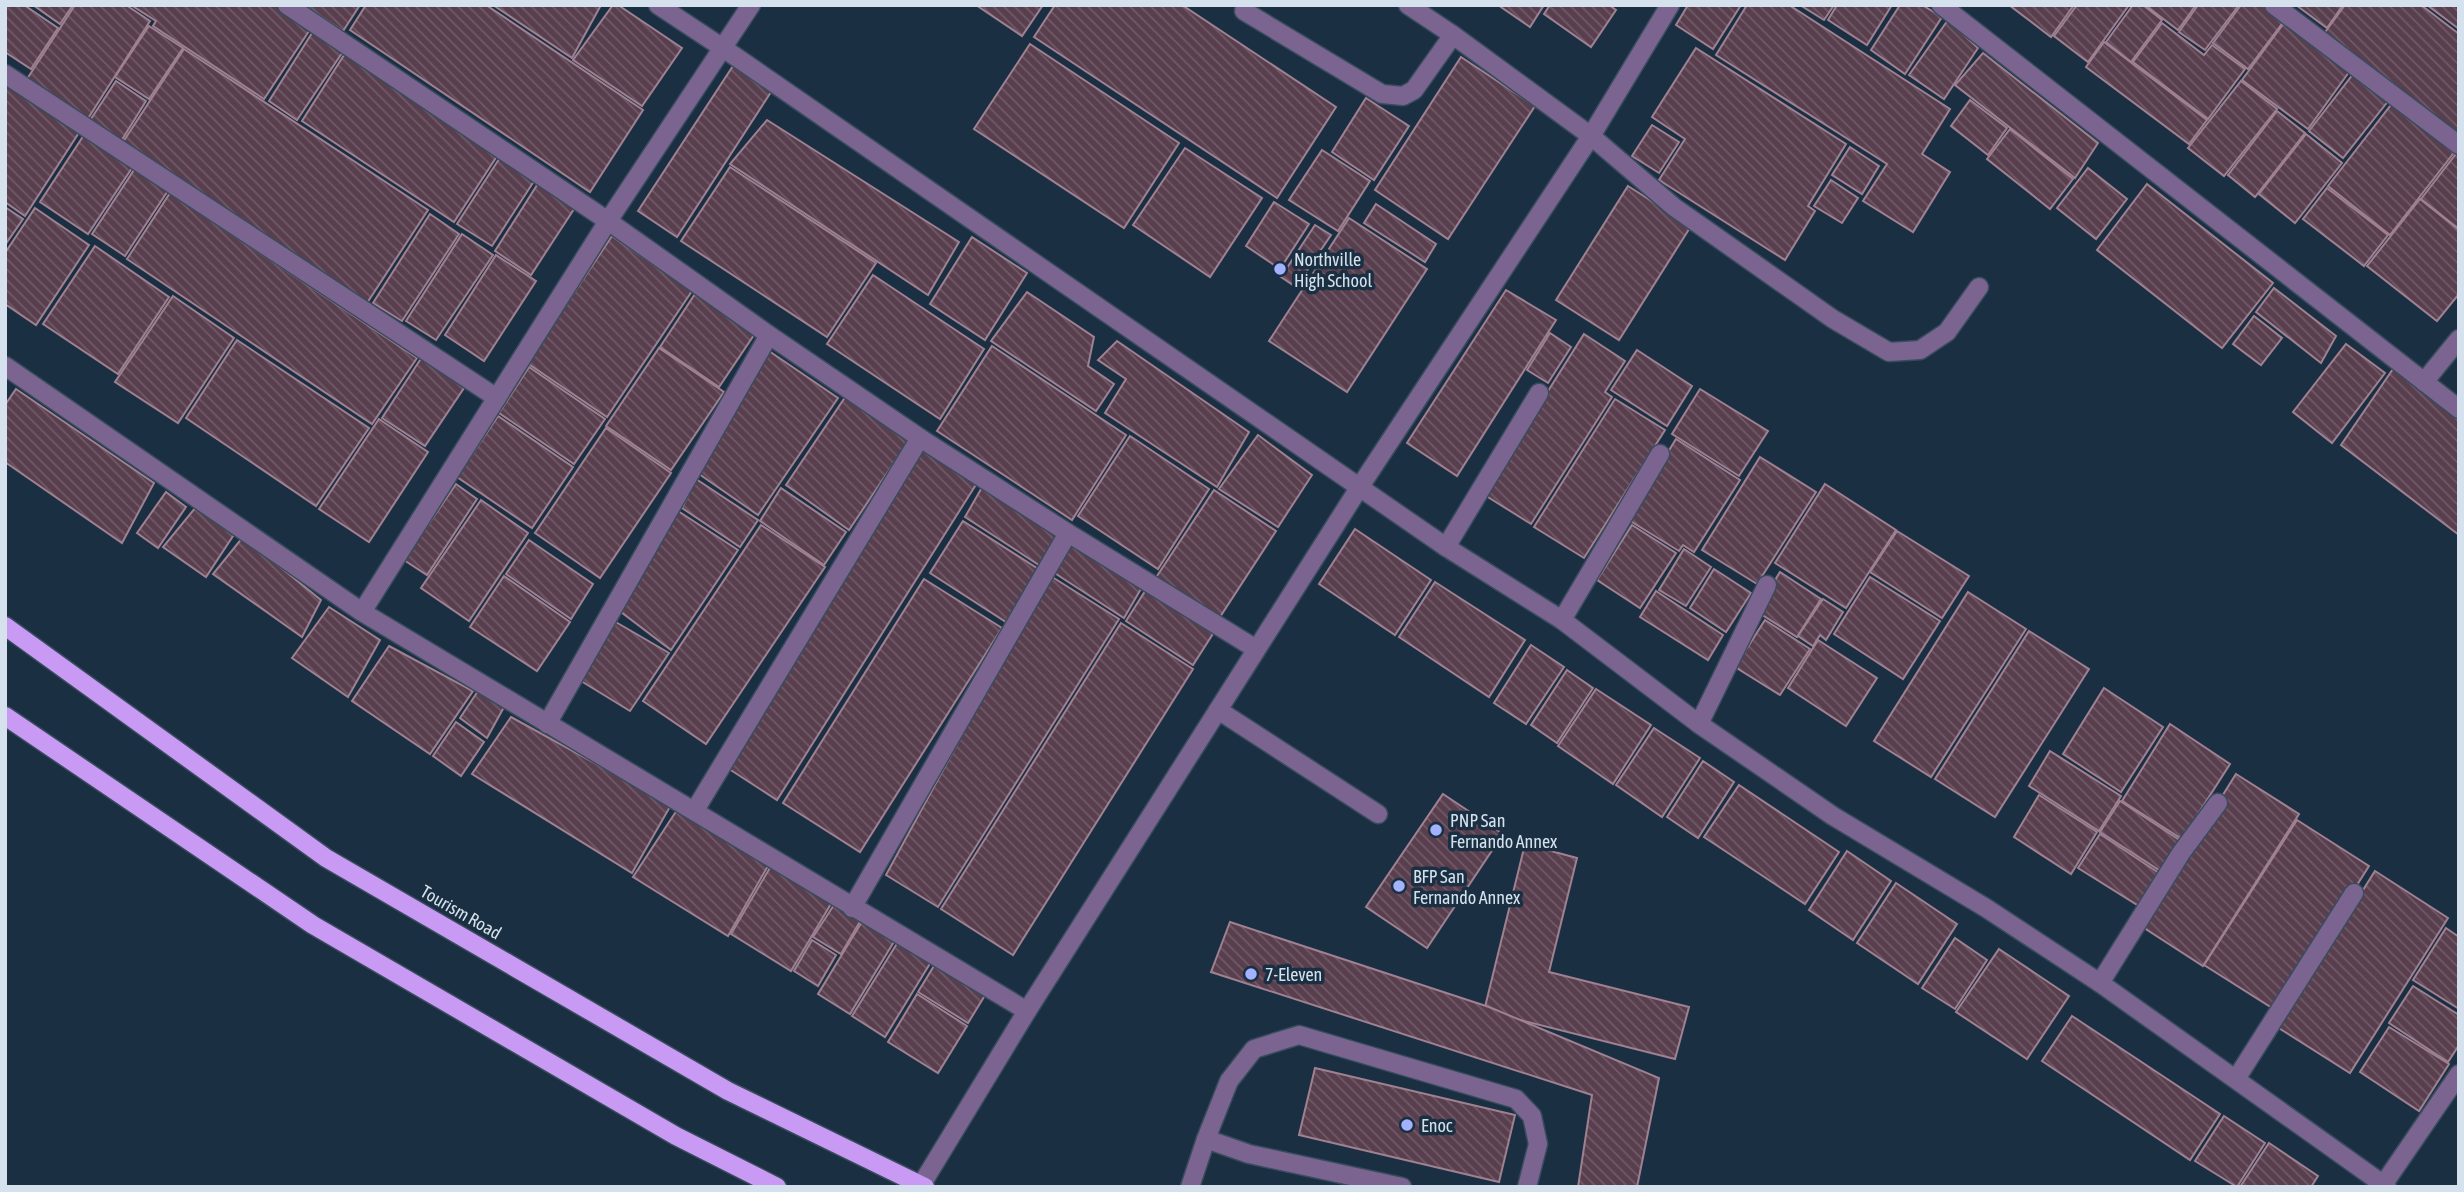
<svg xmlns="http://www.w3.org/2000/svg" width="2464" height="1192" font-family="'Asap Condensed',sans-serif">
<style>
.building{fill:url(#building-back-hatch);stroke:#9f8192;stroke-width:2}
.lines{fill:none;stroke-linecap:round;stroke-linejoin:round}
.minor-casing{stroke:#384c5e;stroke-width:21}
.major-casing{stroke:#384c5e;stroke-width:21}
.minor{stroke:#7b6590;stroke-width:18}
.major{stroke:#c99af3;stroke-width:18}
.poi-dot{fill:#a3b2fd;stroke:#1a3042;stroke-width:2.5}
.labels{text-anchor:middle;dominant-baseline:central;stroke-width:7;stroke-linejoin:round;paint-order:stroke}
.poi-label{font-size:18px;fill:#d5e2ee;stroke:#1a3042;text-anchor:start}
.street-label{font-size:18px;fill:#d5e2ee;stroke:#1a3042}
</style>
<defs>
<pattern id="building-back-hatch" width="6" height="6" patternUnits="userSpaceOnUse" patternTransform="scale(1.75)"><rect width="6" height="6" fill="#593f4e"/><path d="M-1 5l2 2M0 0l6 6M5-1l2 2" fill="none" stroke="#705a68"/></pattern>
</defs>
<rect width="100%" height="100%" fill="#1a3042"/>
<g class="building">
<path d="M5,5H24L58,28L31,69L5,52Z"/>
<path d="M33,5H73L60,24Z"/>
<path d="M75,5H126L150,21L87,120L27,79Z"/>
<path d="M131,5H276L311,28L264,99L153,26L156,21Z"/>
<path d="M304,5H360L343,31Z"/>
<path d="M366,5H486L643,110L590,192L350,30Z"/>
<path d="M493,5H601L572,58Z"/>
<path d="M613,5H618L682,48L642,106L573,60Z"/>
<path d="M976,5H1043L1022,36Z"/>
<path d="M1055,5H1182L1336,107L1277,198L1034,37Z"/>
<path d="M1498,5H1544L1530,27Z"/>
<path d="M1550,5H1609L1616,10L1591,47L1544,14Z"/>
<path d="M1688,5H1741L1713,49L1676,25Z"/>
<path d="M1747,5H1789L1950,109L1922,154L1950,172L1913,232L1863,201L1887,164L1716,55Z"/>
<path d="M1800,5H1834L1824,20Z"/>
<path d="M1837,5H1892L1867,45L1828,20Z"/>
<path d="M1900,5H1922L1942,17L1905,74L1871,50Z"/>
<path d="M2009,5H2074L2051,37Z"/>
<path d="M2077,5H2129L2088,62L2054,36Z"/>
<path d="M2133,5H2143L2162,20L2131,62L2106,42Z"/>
<path d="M2145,5H2196L2178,30Z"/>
<path d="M2198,5H2239L2205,50L2179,32Z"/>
<path d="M2241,5H2264L2284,21L2248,69L2213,43Z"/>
<path d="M2296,5H2343L2327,28Z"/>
<path d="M2345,5H2421L2459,34V138L2323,35Z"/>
<path d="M2427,5H2459V29Z"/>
<path d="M1948,20L1978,48L1944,99L1909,75Z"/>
<path d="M2162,23L2204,55L2212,45L2245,69L2208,119L2133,62Z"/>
<path d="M2284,23L2349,72L2308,129L2242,80Z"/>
<path d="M149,26L183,48L149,99L115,77Z"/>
<path d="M314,30L344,50L297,120L269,101Z"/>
<path d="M2104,42L2207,120L2189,144L2086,67Z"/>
<path d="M1030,44L1179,143L1124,228L974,129Z"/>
<path d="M1696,48L1846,144L1808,206L1815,211L1785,260L1659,180L1685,139L1652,117Z"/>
<path d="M184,49L428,210L365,306L121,145Z"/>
<path d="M346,52L499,153L454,222L302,121Z"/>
<path d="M1983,53L2098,143L2075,178L1955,85Z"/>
<path d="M1461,57L1535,106L1448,239L1375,190Z"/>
<path d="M733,66L771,92L677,237L638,211Z"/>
<path d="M2354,73L2389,100L2343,158L2309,131Z"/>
<path d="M5,81L80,131L25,216L5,202Z"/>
<path d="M116,81L146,101L118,146L87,125Z"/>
<path d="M2241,81L2277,109L2224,176L2188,148Z"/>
<path d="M1366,98L1409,126L1374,180L1332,152Z"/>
<path d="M1970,100L2007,128L1988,155L1951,126Z"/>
<path d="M2394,101L2456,150L2390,235L2328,186Z"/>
<path d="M2277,111L2305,133L2255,197L2228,175Z"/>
<path d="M767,120L959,242L928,295L730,164Z"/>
<path d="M1652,125L1679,142L1659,173L1632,156Z"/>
<path d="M2010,129L2073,179L2050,209L1987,159Z"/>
<path d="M2306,134L2342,163L2295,223L2259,194Z"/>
<path d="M84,135L132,168L88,234L40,202Z"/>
<path d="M1850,147L1879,166L1862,194L1832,175Z"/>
<path d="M1185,148L1262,198L1210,277L1133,225Z"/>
<path d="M1322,150L1370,181L1338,231L1289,200Z"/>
<path d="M2459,150V229L2421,199Z"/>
<path d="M501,156L536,178L492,246L457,224Z"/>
<path d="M136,167L169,189L125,256L92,234Z"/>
<path d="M730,167L876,263L827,337L681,241Z"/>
<path d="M2088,168L2127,199L2096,239L2057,208Z"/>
<path d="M1831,180L1858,198L1842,223L1814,206Z"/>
<path d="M539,182L576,206L531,275L495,251Z"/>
<path d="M2147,184L2273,283L2222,348L2097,250Z"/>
<path d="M1628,186L1691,226L1619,340L1556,300Z"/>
<path d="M2327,188L2388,235L2364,266L2303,219Z"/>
<path d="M170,193L417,358L372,424L127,259Z"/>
<path d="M2420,199L2459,230V294L2437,321L2367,266Z"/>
<path d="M1274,202L1309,224L1280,269L1246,246Z"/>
<path d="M1376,204L1436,244L1425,262L1364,223Z"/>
<path d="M5,207L23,219L5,245Z"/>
<path d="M35,208L89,245L36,325L5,304V253Z"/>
<path d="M430,214L459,234L402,321L373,303Z"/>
<path d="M1349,218L1427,269L1347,392L1269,341Z"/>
<path d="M1315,225L1331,235L1296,287L1281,277Z"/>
<path d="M462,234L493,255L436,340L406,321Z"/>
<path d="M612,236L692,291L607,417L527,363Z"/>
<path d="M972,237L1027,273L985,340L930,304Z"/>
<path d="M95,246L169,297L118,374L43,324Z"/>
<path d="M496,255L536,281L484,361L445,335Z"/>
<path d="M873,275L984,349L940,419L827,344Z"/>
<path d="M2274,288L2336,336L2321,363L2256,312Z"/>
<path d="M1506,290L1556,320L1457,476L1407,443Z"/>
<path d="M697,291L756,332L719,387L660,347Z"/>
<path d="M1027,292L1094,337L1088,366L1114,384L1096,411L991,341Z"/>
<path d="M173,296L234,338L178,423L115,382Z"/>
<path d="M2254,316L2282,338L2261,365L2233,344Z"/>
<path d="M1550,333L1571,347L1548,383L1527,370Z"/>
<path d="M1584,334L1625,361L1605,392L1612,397L1531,524L1483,494Z"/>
<path d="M237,340L369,428L316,506L186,418Z"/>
<path d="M1117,341L1249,432L1217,487L1105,413L1126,379L1098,360Z"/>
<path d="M2346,344L2385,373L2332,443L2293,412Z"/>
<path d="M992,346L1126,435L1072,520L937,431Z"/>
<path d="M659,348L724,392L671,470L606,426Z"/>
<path d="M1637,350L1692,386L1667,426L1611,390Z"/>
<path d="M769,351L838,398L758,515L699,474Z"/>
<path d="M422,357L466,385L425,446L382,418Z"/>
<path d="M529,367L605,419L574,464L499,413Z"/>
<path d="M2393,369L2459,419V535L2341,445Z"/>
<path d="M16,389L154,483L122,543L5,462V405Z"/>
<path d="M1700,389L1768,431L1739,476L1672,434Z"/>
<path d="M848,393L912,436L849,530L786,485Z"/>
<path d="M1615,399L1665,430L1584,558L1534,527Z"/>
<path d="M498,416L573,467L532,528L457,477Z"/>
<path d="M379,419L428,452L369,542L319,509Z"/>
<path d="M606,428L671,473L600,578L535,533Z"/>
<path d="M1258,435L1312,475L1278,527L1219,489Z"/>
<path d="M1130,436L1209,489L1158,569L1078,516Z"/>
<path d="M1676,439L1740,480L1694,552L1683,545L1679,551L1627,519Z"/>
<path d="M923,448L977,483L777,800L723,765Z"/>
<path d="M1760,457L1816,492L1757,584L1702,550Z"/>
<path d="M696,479L758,520L740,547L682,508Z"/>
<path d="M456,484L477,499L427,575L404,560Z"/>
<path d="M984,484L1063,534L1042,567L965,517Z"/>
<path d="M1825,484L1896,530L1846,608L1775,563Z"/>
<path d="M781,488L846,532L824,565L760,521Z"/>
<path d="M1214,490L1276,531L1218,620L1155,579Z"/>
<path d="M166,492L186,507L158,548L137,533Z"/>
<path d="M481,500L528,533L469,621L421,588Z"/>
<path d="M196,507L235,533L206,577L163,547Z"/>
<path d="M678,511L738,550L671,650L617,609Z"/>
<path d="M963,521L1040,570L1006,622L930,573Z"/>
<path d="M761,525L825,567L706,744L643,701Z"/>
<path d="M1632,525L1676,553L1640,608L1597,580Z"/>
<path d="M1355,529L1431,580L1395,635L1319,584Z"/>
<path d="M1897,531L1969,576L1942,618L1870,572Z"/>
<path d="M243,537L321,600L302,637L213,574Z"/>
<path d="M1071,537L1142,587L1124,618L1053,572Z"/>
<path d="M529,540L593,584L571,619L506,574Z"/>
<path d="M1684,549L1711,567L1686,606L1659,590Z"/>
<path d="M1714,569L1751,593L1726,632L1690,608Z"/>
<path d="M1780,572L1821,599L1797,637L1756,611Z"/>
<path d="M1049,575L1119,619L938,907L886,875Z"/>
<path d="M504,576L570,622L537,671L470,627Z"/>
<path d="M1870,577L1940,621L1903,679L1834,634Z"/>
<path d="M924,579L1002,628L860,852L783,803Z"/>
<path d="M1435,582L1525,640L1489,697L1399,637Z"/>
<path d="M1149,585L1216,629L1193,665L1126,621Z"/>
<path d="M1656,591L1723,635L1708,660L1640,617Z"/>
<path d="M1968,592L2026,629L1931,777L1874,741Z"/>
<path d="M1823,599L1843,612L1826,640L1820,635L1813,646L1798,636Z"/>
<path d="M329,607L380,640L348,697L292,658Z"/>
<path d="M1765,620L1810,649L1780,695L1735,667Z"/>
<path d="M614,621L669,653L630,711L581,681Z"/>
<path d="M1121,623L1193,669L1013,955L941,909Z"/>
<path d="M2029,631L2089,669L1995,817L1935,779Z"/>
<path d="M1818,640L1877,678L1846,726L1788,688Z"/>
<path d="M1531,645L1564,667L1526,724L1494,703Z"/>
<path d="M389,646L473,691L430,754L352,701Z"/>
<path d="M1567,670L1593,688L1557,743L1531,725Z"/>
<path d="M2104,688L2163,727L2121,792L2063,754Z"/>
<path d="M1596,689L1651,725L1613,784L1558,746Z"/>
<path d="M478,691L504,707L487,738L460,718Z"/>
<path d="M511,717L671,805L632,873L472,774Z"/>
<path d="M456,722L484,742L461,776L433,756Z"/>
<path d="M2170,724L2230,764L2182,839L2122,801Z"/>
<path d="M1654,728L1700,758L1662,817L1616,785Z"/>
<path d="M2050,751L2121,796L2099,831L2029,786Z"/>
<path d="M1703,761L1734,782L1698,838L1667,817Z"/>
<path d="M2236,774L2299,814L2203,966L2141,926Z"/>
<path d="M1739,785L1839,852L1805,904L1704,837Z"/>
<path d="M1443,794L1503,834L1427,948L1366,907Z"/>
<path d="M2039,795L2097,832L2071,874L2014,837Z"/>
<path d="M2120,801L2181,841L2162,872L2100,832Z"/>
<path d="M677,810L769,864L728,936L633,877Z"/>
<path d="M2297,820L2369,866L2277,1011L2204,965Z"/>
<path d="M2100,834L2159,873L2139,906L2078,868Z"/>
<path d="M1525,844L1577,858L1549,972L1689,1007L1675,1059L1484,1011Z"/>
<path d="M1847,851L1891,881L1853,940L1809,910Z"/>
<path d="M771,866L832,902L791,971L731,934Z"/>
<path d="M2375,871L2448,918L2350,1073L2277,1027Z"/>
<path d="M1896,883L1957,924L1918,984L1857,943Z"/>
<path d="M834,905L862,918L841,954L813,937Z"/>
<path d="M863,920L895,940L850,1014L818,994Z"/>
<path d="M1230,922L1489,1007L1659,1078L1637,1187H1578L1592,1095L1211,972Z"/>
<path d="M2446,928L2459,937V1009L2413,980Z"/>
<path d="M901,937L934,957L885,1037L852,1016Z"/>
<path d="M1955,938L1987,960L1955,1009L1922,988Z"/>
<path d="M812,940L836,955L818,986L794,971Z"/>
<path d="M1999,949L2069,996L2027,1059L1956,1012Z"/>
<path d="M937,961L987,992L968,1023L918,992Z"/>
<path d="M2413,986L2459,1015V1045L2448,1062L2389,1023Z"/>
<path d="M917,994L967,1026L938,1073L888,1042Z"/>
<path d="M2072,1016L2220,1114L2190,1160L2042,1061Z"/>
<path d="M2389,1027L2449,1064L2419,1111L2360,1072Z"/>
<path d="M1315,1068L1515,1115L1499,1182L1299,1135Z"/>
<path d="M2224,1116L2265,1143L2237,1187L2195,1161Z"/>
<path d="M2269,1143L2318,1176L2311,1187H2240Z"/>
</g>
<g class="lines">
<g class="minor-casing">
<g id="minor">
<path d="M287,5L608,221L769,335L920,438L1068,533L1256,649"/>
<path d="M658,5L723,48L1446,547L1562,620L1699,724L1833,816L1986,908L2100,983L2387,1187"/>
<path d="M1408,5L1453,35L1591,136L1674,207L1833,319L1889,352L1920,350L1947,332L1979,287"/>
<path d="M1941,5L2459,409"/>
<path d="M2274,5L2459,145"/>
<path d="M1244,11L1382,94L1403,96L1414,90L1453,35"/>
<path d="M5,74L497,398"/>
<path d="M5,366L362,612L1027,1011"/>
<path d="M2424,382L2459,339"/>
<path d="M1446,547L1539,393"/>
<path d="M362,612L608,221L751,5"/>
<path d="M1562,620L1660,454"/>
<path d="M1218,710L1378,814"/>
<path d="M547,724L769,335"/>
<path d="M1699,724L1767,585"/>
<path d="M695,810L920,438"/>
<path d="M852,908L1068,533"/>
<path d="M2100,983L2181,853L2218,803"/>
<path d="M2236,1079L2354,893"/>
<path d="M1206,1139L1229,1081L1254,1049L1299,1035L1516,1099L1532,1116L1538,1144L1527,1187"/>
<path d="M2383,1185L2459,1074"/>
<path d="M920,1187L1027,1011L1359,488L1591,136L1670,5"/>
<path d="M1190,1187L1206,1139L1249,1154L1402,1187"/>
</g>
</g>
<g class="major-casing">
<g id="major">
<path d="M5,626L326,858L728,1091L925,1187"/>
<path d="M5,716L313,925L676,1136L777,1187"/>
</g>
</g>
<use href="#minor" class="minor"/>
<use href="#major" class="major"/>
</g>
<g class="poi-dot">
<circle cx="1280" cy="269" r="7"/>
<circle cx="1436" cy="830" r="7"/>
<circle cx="1399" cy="886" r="7"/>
<circle cx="1251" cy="974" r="7"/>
<circle cx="1407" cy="1125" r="7"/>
</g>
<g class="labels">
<g class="poi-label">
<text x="1294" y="259">Northville<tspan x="1294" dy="21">High School</tspan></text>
<text x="1450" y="820">PNP San<tspan x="1450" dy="21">Fernando Annex</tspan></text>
<text x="1413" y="876">BFP San<tspan x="1413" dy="21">Fernando Annex</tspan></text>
<text x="1265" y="974">7-Eleven</text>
<text x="1421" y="1125">Enoc</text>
</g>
<g class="street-label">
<text transform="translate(461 912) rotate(30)">Tourism Road</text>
</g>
</g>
<rect width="2464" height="1192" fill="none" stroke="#d5e2ee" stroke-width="14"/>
</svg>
